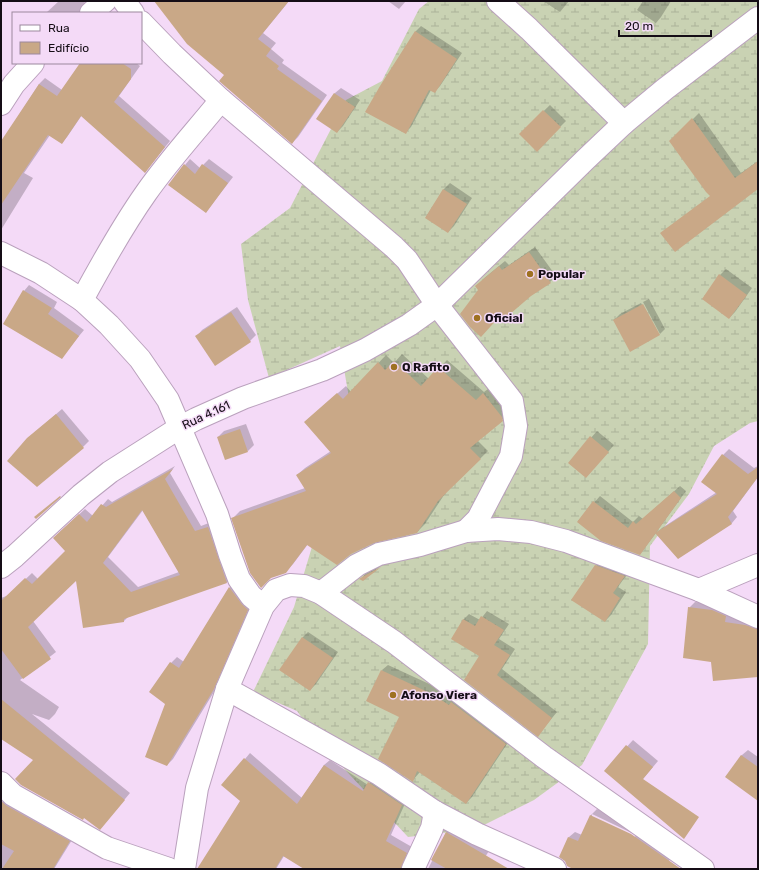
<svg xmlns="http://www.w3.org/2000/svg" width="759" height="870" font-family="Rubik,sans-serif">
<style>
.wetland{fill:url(#wetland-marsh)}
.shadow{fill:#0003;fill-rule:evenodd}
.building{fill:#c9a887;fill-rule:evenodd}
.lines{fill:none;stroke-linecap:round;stroke-linejoin:round}
.minor-casing{stroke:#baa1bd;stroke-width:24}
.minor{stroke:#fff;stroke-width:22}
.poi-dot{fill:#9e7122;stroke:#f4daf7;stroke-width:1.5}
.labels{text-anchor:middle;dominant-baseline:central;stroke-width:3;stroke-linejoin:round;paint-order:stroke}
.poi-label{font-size:12px;font-weight:bold;fill:#150d16;stroke:#f4daf7;text-anchor:start}
.street-label{font-size:12px;fill:#150d16;stroke:#f4daf7}
</style>
<defs>
<pattern id="wetland-marsh" width="20" height="14" patternUnits="userSpaceOnUse"><rect width="20" height="14" fill="#c9d2b3"/><path d="M1 5h8M5 5V1M11 12h8M15 12V8" fill="none" stroke="#acb399"/></pattern>
</defs>
<rect width="100%" height="100%" fill="#f4daf7"/>
<path class="wetland" d="M429,1H758V421L750,423L714,446L689,494L650,546L648,644L582,765L534,800L476,829L408,837L321,744L297,711L253,692L294,607L322,513L351,409L340,346L269,378L248,300L241,244L290,208L346,100L382,81L419,9Z"/>
<g class="shadow">
<path d="M59,1H85L84,9L81,13H46Z"/>
<path d="M168,1H289L263,33L276,43L271,49L284,60L282,63L327,95L298,137L292,143L226,75Z"/>
<path d="M388,1H406L399,9Z"/>
<path d="M543,1H569L560,12Z"/>
<path d="M643,1H671L661,17L656,23L637,10Z"/>
<path d="M421,26L462,53L440,86L434,92L431,90L411,127L406,132L415,32Z"/>
<path d="M81,63H136L140,66L119,96L170,141L145,172L82,115L67,137L62,143L50,135L24,173L33,178L1,230V143L39,84L45,78L62,90Z"/>
<path d="M341,88L360,100L343,126L337,132L318,119L335,93Z"/>
<path d="M550,105L566,121L537,150L520,134Z"/>
<path d="M699,113L741,173L758,161V188L711,196L671,141Z"/>
<path d="M190,159L200,168L209,159L233,177L206,212L185,165Z"/>
<path d="M450,183L472,198L454,226L448,232L426,217L444,189Z"/>
<path d="M535,247L556,276L550,282L531,295L479,290L482,280L505,261L509,265Z"/>
<path d="M726,269L752,288L735,312L729,318L720,275Z"/>
<path d="M29,285L57,302L54,308L84,330L61,358L24,291Z"/>
<path d="M649,299L665,329L660,334L643,302Z"/>
<path d="M641,303L658,334H660L631,350L614,320L620,314Z"/>
<path d="M237,307L256,335L250,341L197,336L202,330Z"/>
<path d="M402,354L429,379L447,360L484,392L492,386L510,413L477,440L488,451L446,492L425,524L417,532L308,544L293,564L285,572L233,518L240,511L305,488L297,475L305,468L331,451L305,422L346,386L351,392L386,355L394,363Z"/>
<path d="M62,409L89,441L83,447L34,433Z"/>
<path d="M246,424L254,445L248,451L218,437L224,431Z"/>
<path d="M597,431L614,445L586,477L569,463Z"/>
<path d="M729,449L754,468L758,466V477L733,511L737,517L732,523L678,558L656,533L640,554L578,521L600,496L633,522L639,516L643,519L680,486L686,491L657,531L658,532L662,528L717,492L723,455Z"/>
<path d="M175,466L170,473L201,526L214,521L233,576L227,582L128,617L124,621L76,579L33,621L56,652L20,680L59,707L55,714L49,720L32,714L130,793L100,829L84,817L34,760L1,737V598L9,595L32,573L38,579L66,551L60,532L85,509L93,516L108,499L112,502ZM143,510L179,572L138,587L108,557Z"/>
<path d="M602,560L630,570L618,587L626,592L611,615L605,621L596,566Z"/>
<path d="M382,565L363,580L361,579L366,573Z"/>
<path d="M235,582L253,603L220,682L173,759L167,765V703L150,692L171,663L177,657L184,662L230,587Z"/>
<path d="M695,602L718,604L758,622V677L712,661L689,608Z"/>
<path d="M487,611L509,624L499,639L515,649L502,669L557,712L538,735L481,656L463,620L469,614L480,620Z"/>
<path d="M308,632L338,652L316,684L310,690L281,670L303,637Z"/>
<path d="M388,665L438,688L511,738L472,797L466,803L420,772L413,780L400,716L382,670Z"/>
<path d="M633,740L658,761L637,786L605,771Z"/>
<path d="M748,750L758,757V795L726,777L742,755Z"/>
<path d="M250,753L302,798L324,765L330,760L368,785L374,777L407,799L391,835L412,847L408,869H306L284,856L276,869H213L241,801L245,759Z"/>
<path d="M8,796L75,835L54,869H1V803Z"/>
<path d="M597,809L637,828L673,853L665,869H576L560,857L569,837L575,832L582,835L591,815ZM592,814L636,835L635,837L592,817Z"/>
<path d="M452,827L490,849L478,869H428L446,833Z"/>
</g>
<g class="building">
<path d="M154,1H289L258,39L271,49L266,56L279,66L277,69L322,101L292,144L219,81L224,75L187,44Z"/>
<path d="M415,31L457,59L435,93L429,90L406,134L365,112L380,86Z"/>
<path d="M80,63H122L131,69V79L114,102L165,147L145,173L81,116L62,144L48,135L1,205V141L39,84L57,96Z"/>
<path d="M334,93L355,107L337,133L316,119Z"/>
<path d="M543,110L561,127L537,152L519,134Z"/>
<path d="M692,118L735,178L758,161V189L675,252L660,233L710,196L706,192L669,141Z"/>
<path d="M184,164L195,174L202,164L228,183L206,213L168,185Z"/>
<path d="M443,189L467,204L448,233L425,218Z"/>
<path d="M529,252L551,283L531,296L503,320L500,316L481,337L470,327L460,314L478,290L475,286L499,266L502,270Z"/>
<path d="M719,274L747,295L729,319L702,299Z"/>
<path d="M23,290L52,308L48,314L79,336L62,359L3,324Z"/>
<path d="M643,304L660,335L630,352L613,320Z"/>
<path d="M231,312L251,342L215,366L195,336Z"/>
<path d="M394,361L421,386L438,367L476,400L483,393L502,417L503,421L470,448L481,459L438,501L417,533L374,543L351,554L337,565L307,545L286,573L271,578L261,588L250,573L231,518L306,491L296,475L331,453L304,422L337,393L343,399L378,362L385,370Z"/>
<path d="M56,414L84,448L37,487L7,461L27,438Z"/>
<path d="M240,429L248,452L225,460L217,437Z"/>
<path d="M590,436L609,452L586,478L568,463Z"/>
<path d="M722,454L748,474L758,467V477L728,517L732,524L678,559L655,533L717,494L701,482Z"/>
<path d="M173,469L165,479L195,531L208,527L227,583L124,619V622L83,628L76,581L28,627L51,659L23,679L1,649V601L25,578L32,584L65,551L53,538L79,514L87,522L101,504L106,507ZM142,510L180,575L131,592L103,563Z"/>
<path d="M674,491L681,498L640,555L601,541L577,522L593,501L628,528L633,521L636,524Z"/>
<path d="M60,496L61,497L36,519L34,517Z"/>
<path d="M595,565L625,576L613,593L620,598L605,622L571,600Z"/>
<path d="M381,567L363,581L359,579L364,576Z"/>
<path d="M229,587L241,603L248,610L214,689L167,766L145,757L165,704L149,692L170,662L179,668Z"/>
<path d="M688,607L712,610L726,616L725,622L745,625L758,629V677L713,681L711,662L683,658Z"/>
<path d="M481,616L504,630L494,645L510,655L497,675L552,718L538,737L464,680L479,656L451,639L463,619L475,626Z"/>
<path d="M302,637L333,658L310,691L279,670Z"/>
<path d="M381,670L432,694L449,705L451,702L506,744L466,804L417,771L413,782L378,759L399,717L366,701Z"/>
<path d="M1,699L125,800L100,830L84,818L83,820L21,785L15,779L33,760L1,739Z"/>
<path d="M626,745L653,767L643,779L699,817L684,839L604,771Z"/>
<path d="M741,755L758,767V801L725,777Z"/>
<path d="M244,758L297,804L324,765L363,791L368,782L402,805L386,841L407,853L401,869H304L283,856L275,869H197L240,801L221,785Z"/>
<path d="M1,801L7,806L70,841L53,869H2L14,851L1,844Z"/>
<path d="M590,815L631,834L681,869H573L567,866L565,861L559,857L568,837L578,841Z"/>
<path d="M446,832L509,869H447L431,860Z"/>
</g>
<g class="lines">
<g class="minor-casing">
<g id="minor">
<path d="M124,1L133,13"/>
<path d="M498,1L529,29L624,123"/>
<path d="M91,13L105,1"/>
<path d="M141,22L172,54L221,100L394,247L407,260L437,305L512,401L516,426L511,456L478,519L466,531"/>
<path d="M1,104L14,84L33,63"/>
<path d="M1,253L41,273L82,300L109,325L140,359L168,400L217,514L230,555L239,579L251,596L263,606"/>
<path d="M82,300C102,263 122,227 146,193C169,160 196,131 221,100"/>
<path d="M1,567L15,556L81,495L110,472L179,428L196,419L243,398L322,370L365,350L409,325L437,305L586,159L624,123L665,89L758,18"/>
<path d="M699,590L758,565"/>
<path d="M321,593L357,565L379,554L420,545L466,531L498,529L531,532L566,541L699,590L758,617"/>
<path d="M227,689L379,774L435,812L477,834L555,869"/>
<path d="M1,783L13,795L107,848L169,869"/>
<path d="M184,869L197,788L227,689L263,606L276,590L290,585L304,586L321,593L394,642L544,757L703,869"/>
<path d="M413,869L432,828L435,812"/>
</g>
</g>
<use href="#minor" class="minor"/>
</g>
<g class="poi-dot">
<circle cx="530" cy="274" r="4"/>
<circle cx="477" cy="318" r="4"/>
<circle cx="394" cy="367" r="4"/>
<circle cx="393" cy="695" r="4"/>
</g>
<g class="labels">
<g class="poi-label">
<text x="538" y="274">Popular</text>
<text x="485" y="318">Oficial</text>
<text x="402" y="367">Q Rafito</text>
<text x="401" y="695">Afonso Viera</text>
</g>
<g class="street-label">
<text transform="translate(206 415) rotate(-25)">Rua 4.161</text>
</g>
</g>
<rect width="759" height="870" fill="none" stroke="#150d16" stroke-width="4"/>
<rect x="12" y="12" width="130" height="52" fill="#f4daf7" stroke="#9b889d"/>
<rect x="20" y="25" width="20" height="6" fill="#ffffff" stroke="#9b889d"/>
<text x="48" y="32" font-size="12" fill="#150d16">Rua</text>
<rect x="20" y="42" width="20" height="12" fill="#c9a887" stroke="#9b889d"/>
<text x="48" y="52" font-size="12" fill="#150d16">Edifício</text>
<path d="M619 30v6h92v-6" fill="none" stroke="#150d16" stroke-width="2"/>
<text x="625" y="30" font-size="12" fill="#150d16" stroke="#f4daf7" stroke-width="3" paint-order="stroke">20 m</text>
</svg>
